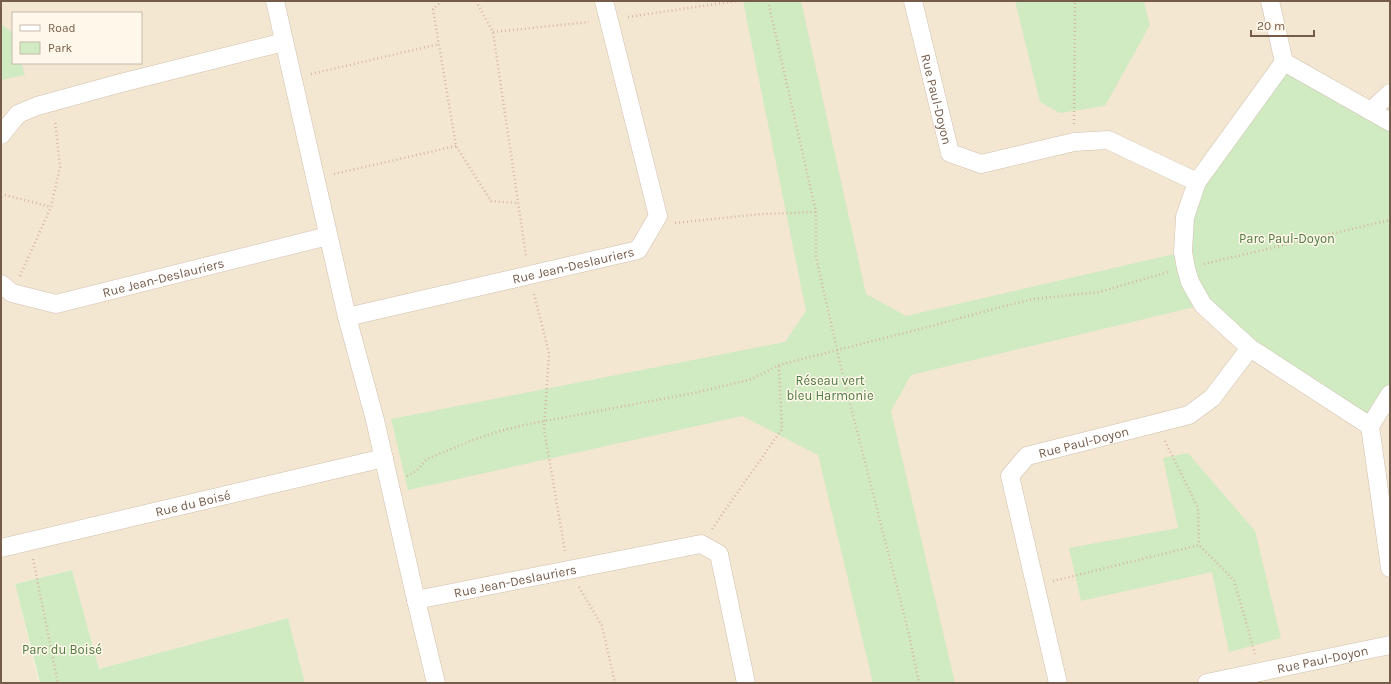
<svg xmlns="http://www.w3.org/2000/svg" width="1391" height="684" font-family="Karla,sans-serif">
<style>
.residential{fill:#f4e7d2;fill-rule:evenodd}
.green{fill:#d0eac2}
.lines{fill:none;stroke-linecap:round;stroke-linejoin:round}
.street-casing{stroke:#d0bfad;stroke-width:19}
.path{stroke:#d7b89e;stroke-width:2.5;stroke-dasharray:1 3;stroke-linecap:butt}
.street{stroke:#fff;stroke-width:18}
.labels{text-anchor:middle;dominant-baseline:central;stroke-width:3;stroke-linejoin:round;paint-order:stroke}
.street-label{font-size:13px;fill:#755b49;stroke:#fff8ea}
.park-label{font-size:13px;fill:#4f7b41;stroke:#fff8ea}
</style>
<rect width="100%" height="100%" fill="#fdf4e4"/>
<path class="residential" d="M1,1H1390V683H305L288,618L99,669L72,570L15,584L39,683H1ZM13,13H141V63H13Z"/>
<g class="green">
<path d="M743,1H801L866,294L906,316L1183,252L1185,217L1284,62L1390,122V394L1370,426L1203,305L911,375L891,411L955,683H873L818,455L742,416L408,490L391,419L785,342L806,311Z"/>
<path d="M1015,1H1144L1150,25L1105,106L1060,113L1040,102Z"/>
<path d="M1,24L13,33V63H21L25,75L1,80Z"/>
<path d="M1188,453L1255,531L1281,638L1229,652L1212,572L1081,601L1069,548L1178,528L1163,458Z"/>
<path d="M72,570L99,669L288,618L305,683H40L15,584Z"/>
</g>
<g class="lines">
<g class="street-casing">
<g id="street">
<path d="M275,1L347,317L375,420L416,600L436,683"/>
<path id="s1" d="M913,1L950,153L981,164L1074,142L1108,140L1197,182"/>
<path d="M1270,1L1284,62L1390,122"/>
<path d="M1284,62L1197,182L1185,217L1183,252L1186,268L1190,282L1203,305L1250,348L1370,426"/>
<path d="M1371,111L1390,93"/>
<path d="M1,135L18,114L37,106L121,83L284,42"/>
<path id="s2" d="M1,284L12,293L56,304L328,236"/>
<path id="s3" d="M347,317L638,250L658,216L604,1"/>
<path d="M1390,394L1370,426L1390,568"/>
<path id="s4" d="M1,548L384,458"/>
<path id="s5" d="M416,600L701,544L719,554L746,683"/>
<path id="s6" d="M1058,683L1010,476L1027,456L1189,415L1212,398L1250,348"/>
<path id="s7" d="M1207,683L1390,645"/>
</g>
</g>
<g class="path">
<path d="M442,1L433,9L456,146L491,201L518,203"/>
<path d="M476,1L493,32L526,256"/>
<path d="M768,1L816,212V257L843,376L908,630L919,683"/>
<path d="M628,17L736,1"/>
<path d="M493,32L589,22"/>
<path d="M311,74L439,44"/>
<path d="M1074,124L1075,1"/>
<path d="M334,174L456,146"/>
<path d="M1,194L51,207"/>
<path d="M675,223L761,214L816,212"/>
<path d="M1204,264L1390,220"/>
<path d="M20,276L51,207L60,167L55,120"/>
<path d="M534,294L549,353L544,429L565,551"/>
<path d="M1165,441L1198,508L1199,545"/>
<path d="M407,476L416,471L427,459L473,440L500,431L529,424L694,393L744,381L752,379L779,365L920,329L1005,306L1034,299L1099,292L1168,272"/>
<path d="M712,529L782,429L779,365"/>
<path d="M33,559L58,683"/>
<path d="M1053,581L1199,545L1234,580L1255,654"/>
<path d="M579,587L602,626L615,683"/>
</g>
<use href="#street" class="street"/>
</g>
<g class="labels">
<g class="street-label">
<text stroke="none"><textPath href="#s1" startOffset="101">Rue Paul-Doyon</textPath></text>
<text stroke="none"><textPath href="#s3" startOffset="232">Rue Jean-Deslauriers</textPath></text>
<text stroke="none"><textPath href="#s2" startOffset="170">Rue Jean-Deslauriers</textPath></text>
<text stroke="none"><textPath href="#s6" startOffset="297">Rue Paul-Doyon</textPath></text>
<text stroke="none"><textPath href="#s4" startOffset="197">Rue du Boisé</textPath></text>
<text stroke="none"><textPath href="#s5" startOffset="101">Rue Jean-Deslauriers</textPath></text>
<text stroke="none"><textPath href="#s7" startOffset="118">Rue Paul-Doyon</textPath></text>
</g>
<g class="park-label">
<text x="1287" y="238">Parc Paul-Doyon</text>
<text x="830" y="380">Réseau vert<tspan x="830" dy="15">bleu Harmonie</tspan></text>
<text x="62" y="649">Parc du Boisé</text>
</g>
</g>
<rect width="1391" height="684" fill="none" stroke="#755b49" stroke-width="4"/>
<rect x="12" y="12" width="130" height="52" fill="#fff8ea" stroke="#c8b9aa"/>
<rect x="20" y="25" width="20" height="6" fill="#ffffff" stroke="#c8b9aa"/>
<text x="48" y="32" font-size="12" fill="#755b49">Road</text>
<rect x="20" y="42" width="20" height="12" fill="#d0eac2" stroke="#c8b9aa"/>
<text x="48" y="52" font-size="12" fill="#755b49">Park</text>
<path d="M1251 30v6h63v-6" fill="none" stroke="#755b49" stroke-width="2"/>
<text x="1257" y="30" font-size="12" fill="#755b49" stroke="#fff8ea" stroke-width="3" paint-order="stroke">20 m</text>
</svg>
